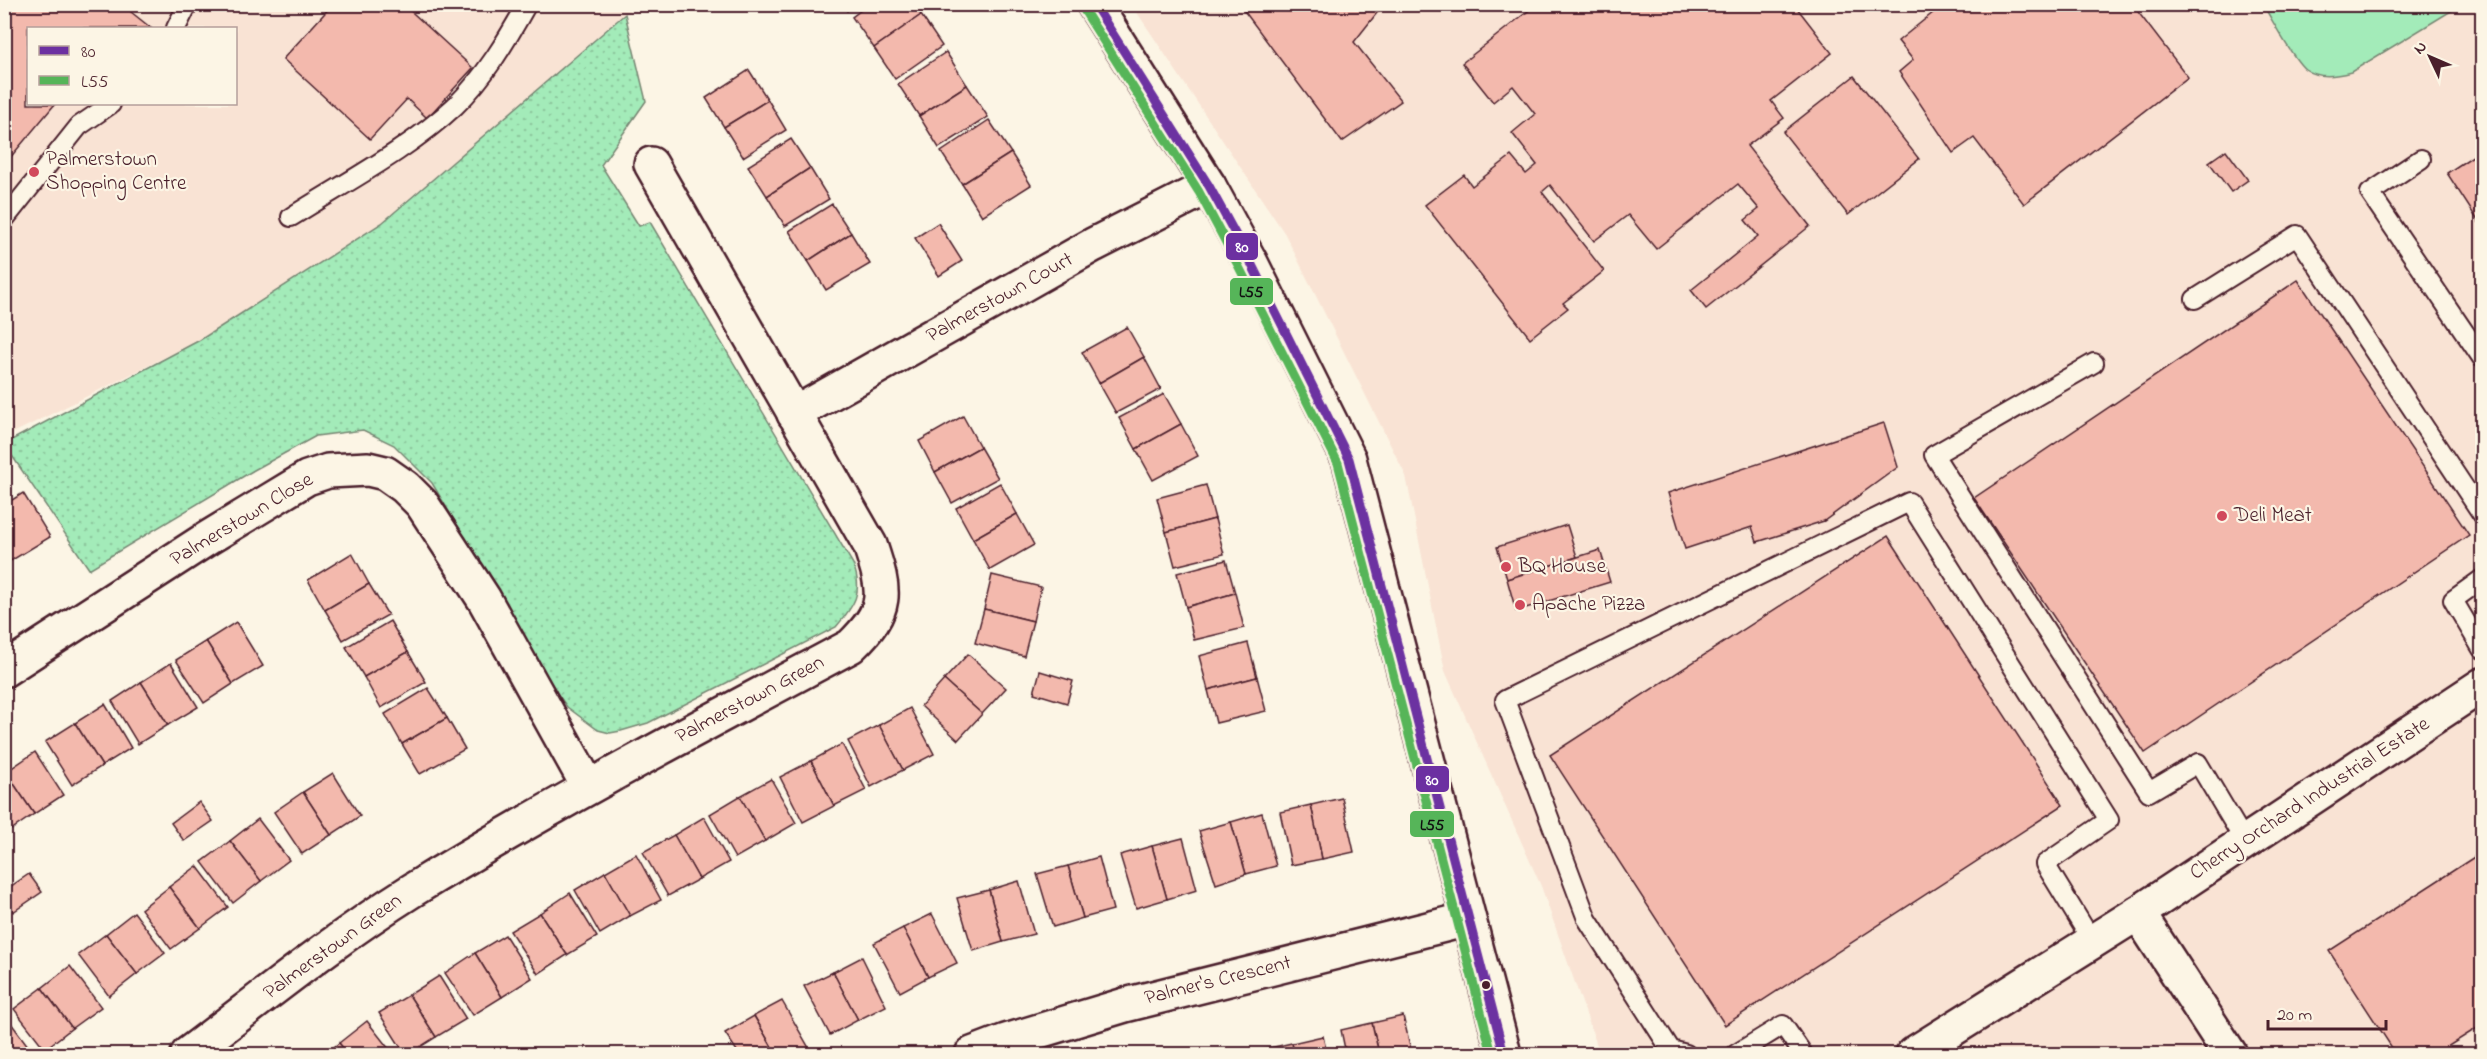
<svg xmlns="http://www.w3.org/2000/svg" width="2487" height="1059" font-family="'Indie Flower',sans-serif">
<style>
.built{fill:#f9e3d4;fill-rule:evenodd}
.green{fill:url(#green-dots);stroke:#768572;stroke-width:1.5}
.pitch{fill:#a3ebb9;stroke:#768572;stroke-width:1.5}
.building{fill:#f3b9ad;stroke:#4a1f2b;stroke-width:1.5}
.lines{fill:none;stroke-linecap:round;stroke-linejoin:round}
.service-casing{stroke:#4a1f2b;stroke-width:22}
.minor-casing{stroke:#4a1f2b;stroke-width:38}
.tertiary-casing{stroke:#4a1f2b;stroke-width:38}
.service{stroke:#fcf5e5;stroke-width:18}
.minor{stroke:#fcf5e5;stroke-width:33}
.tertiary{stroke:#fcf5e5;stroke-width:33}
.bus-1-casing{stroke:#fcf5e5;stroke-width:14}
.bus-2-casing{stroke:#fcf5e5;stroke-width:14}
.bus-1{stroke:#6c30a1;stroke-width:9}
.bus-2{stroke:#56b559;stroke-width:9}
.poi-dot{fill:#d1495b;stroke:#fcf5e5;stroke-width:2}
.bus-dot{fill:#4a1f2b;stroke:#fcf5e5;stroke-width:2}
.labels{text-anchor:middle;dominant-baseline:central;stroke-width:4.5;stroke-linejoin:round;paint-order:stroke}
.poi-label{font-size:21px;fill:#4a1f2b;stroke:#fcf5e5;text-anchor:start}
.street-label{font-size:21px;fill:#4a1f2b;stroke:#fcf5e5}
.line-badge{stroke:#fcf5e5;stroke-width:2}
.badge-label{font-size:16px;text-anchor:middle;font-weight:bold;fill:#fff}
.pale-badge-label{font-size:16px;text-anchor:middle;font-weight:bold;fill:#111}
</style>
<defs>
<pattern id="green-dots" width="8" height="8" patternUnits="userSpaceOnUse" patternTransform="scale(1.5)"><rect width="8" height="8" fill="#a3ebb9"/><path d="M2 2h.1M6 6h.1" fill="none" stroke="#8ec99f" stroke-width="1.8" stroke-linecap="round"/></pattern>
</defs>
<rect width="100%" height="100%" fill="#fcf5e5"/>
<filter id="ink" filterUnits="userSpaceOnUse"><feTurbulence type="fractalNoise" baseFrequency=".0167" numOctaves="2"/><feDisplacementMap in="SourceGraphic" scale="12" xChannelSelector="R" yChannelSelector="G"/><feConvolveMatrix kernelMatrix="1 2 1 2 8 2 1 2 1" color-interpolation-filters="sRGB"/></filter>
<g filter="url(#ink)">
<g class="built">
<path d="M4,5H636L382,223L200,340L5,437ZM28,28H236V104H28Z"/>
<path d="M1132,5H2482V1054H1600L1541,886L1445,671L1406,476L1285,234Z"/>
</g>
<path class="green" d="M625,14L646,101L601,165L639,226L650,222L853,564C864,592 854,606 836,627L648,723L621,731L610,733L598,730L567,707L557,693L432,483L394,445L363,430L316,436L254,470L89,569L4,444L200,340L382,223Z"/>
<path class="pitch" d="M2263,5H2461L2351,72C2336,76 2319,79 2305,69C2293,60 2272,19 2263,5Z"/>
<g class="building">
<path d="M4,4H138L131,12L151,28H28V104H55L4,165Z"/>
<path d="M333,4H403L473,68L427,118L407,99L370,139L283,59Z"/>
<path d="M842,4H856L847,11Z"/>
<path d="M869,4H913L921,15L874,48L852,17Z"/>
<path d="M1239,4H1384L1354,42L1401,101L1342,142Z"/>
<path d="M1537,4H1794L1832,53L1771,101L1784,118L1747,146L1810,226L1706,309L1691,290L1758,236L1745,220L1759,209L1738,184L1656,249L1628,215L1594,241L1550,185L1542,192L1604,271L1563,303L1568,308L1530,338L1425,205L1464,175L1472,186L1511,156L1526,174L1537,165L1512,133L1535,114L1513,86L1493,102L1462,63Z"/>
<path d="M1944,4H2132L2188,77L2024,204L1974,138L1953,153L1899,72L1913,60L1898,41Z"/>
<path d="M921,15L942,46L895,79L874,48Z"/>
<path d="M946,52L967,85L919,116L898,84Z"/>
<path d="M749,70L768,100L724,127L706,98Z"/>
<path d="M1854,76L1919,159L1848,215L1783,132Z"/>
<path d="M967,85L988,117L939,148L919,116Z"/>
<path d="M768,100L786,130L743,157L724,127Z"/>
<path d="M989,120L1011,153L962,184L941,152Z"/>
<path d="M791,139L810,168L767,196L748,166Z"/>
<path d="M2226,150L2248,180L2231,192L2209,162Z"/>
<path d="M2482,150V227L2447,173Z"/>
<path d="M1011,153L1031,185L982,216L962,184Z"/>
<path d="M810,168L829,199L785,226L767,196Z"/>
<path d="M832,204L851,233L808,261L789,231Z"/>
<path d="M938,223L962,261L939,276L915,238Z"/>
<path d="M851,233L870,264L826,290L808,261Z"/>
<path d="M2298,280L2469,535L2145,753L1974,498Z"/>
<path d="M1127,327L1144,357L1099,383L1082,352Z"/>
<path d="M1144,357L1161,389L1116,413L1099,383Z"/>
<path d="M1164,394L1181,424L1136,449L1119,418Z"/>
<path d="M963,416L980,447L935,472L919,441Z"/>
<path d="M1884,423L1898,467L1824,521L1757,542L1752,527L1685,549L1668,493Z"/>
<path d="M1181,424L1198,456L1153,480L1136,449Z"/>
<path d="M980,447L998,478L952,503L935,472Z"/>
<path d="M1000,483L1017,514L973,539L956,508Z"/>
<path d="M1206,485L1215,519L1166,532L1157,498Z"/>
<path d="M23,493L50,537L4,565V505Z"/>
<path d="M1017,514L1034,545L990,570L973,539Z"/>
<path d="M1215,519L1224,554L1175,566L1166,532Z"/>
<path d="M1567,525L1577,557L1507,579L1497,547Z"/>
<path d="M1888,536L2063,805L1725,1025L1550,755Z"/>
<path d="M1600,550L1610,582L1516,611L1507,579Z"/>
<path d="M352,553L369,584L325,610L308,580Z"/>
<path d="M1226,560L1235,593L1186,607L1177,573Z"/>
<path d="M992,575L1041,587L1033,621L984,609Z"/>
<path d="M369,584L388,615L343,640L325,610Z"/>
<path d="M1235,593L1244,628L1194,640L1186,607Z"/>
<path d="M984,609L1033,621L1024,656L975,643Z"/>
<path d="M390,621L408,652L364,677L346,647Z"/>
<path d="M236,622L263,666L233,684L206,641Z"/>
<path d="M206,641L233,684L204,703L176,660Z"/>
<path d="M1248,643L1257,677L1208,690L1199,656Z"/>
<path d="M408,652L426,682L381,708L364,677Z"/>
<path d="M968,654L1006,688L982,714L944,680Z"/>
<path d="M171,663L198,707L168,725L141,682Z"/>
<path d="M1040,671L1073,681L1067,703L1034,693Z"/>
<path d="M1257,677L1266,711L1216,723L1208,690Z"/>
<path d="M944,680L982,714L958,740L921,706Z"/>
<path d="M141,682L168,725L138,744L112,701Z"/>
<path d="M428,688L447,718L402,744L385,714Z"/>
<path d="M105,704L131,748L102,766L75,723Z"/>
<path d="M910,708L934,754L903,770L879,725Z"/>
<path d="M447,718L465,749L420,774L402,744Z"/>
<path d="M75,723L102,766L72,785L45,742Z"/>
<path d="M879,725L903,770L871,787L848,741Z"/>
<path d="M842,744L866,790L834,806L811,761Z"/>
<path d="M35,752L63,795L34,814L6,772Z"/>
<path d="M811,761L834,806L803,822L780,777Z"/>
<path d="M6,772L34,814L5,834L4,773Z"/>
<path d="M333,773L360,816L331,835L303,792Z"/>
<path d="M771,779L796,823L765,841L740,796Z"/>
<path d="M303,792L331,835L302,854L274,812Z"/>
<path d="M740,796L765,841L735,858L710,814Z"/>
<path d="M1342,798L1354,852L1322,859L1311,805Z"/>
<path d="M199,802L213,821L184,841L171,823Z"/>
<path d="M1311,805L1322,859L1291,865L1280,812Z"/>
<path d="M1262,813L1276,866L1246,874L1231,822Z"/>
<path d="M704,817L729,862L699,879L674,835Z"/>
<path d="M258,819L289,860L261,881L230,841Z"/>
<path d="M1231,822L1246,874L1216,884L1199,831Z"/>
<path d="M674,835L699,879L668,896L643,852Z"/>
<path d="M1183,838L1197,890L1167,899L1152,846Z"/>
<path d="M230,841L261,881L233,903L202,862Z"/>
<path d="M1152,846L1167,899L1136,908L1120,855Z"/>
<path d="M2482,852V1025L2436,1054H2396L2329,951Z"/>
<path d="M636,854L661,900L630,916L605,872Z"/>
<path d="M1099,857L1113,910L1083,918L1068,866Z"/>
<path d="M197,866L228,907L200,928L169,887Z"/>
<path d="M1068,866L1083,918L1053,927L1037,874Z"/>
<path d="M605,872L630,916L600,934L575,890Z"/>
<path d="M29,874L42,892L13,912L4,899V891Z"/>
<path d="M1019,881L1034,934L1003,942L989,890Z"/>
<path d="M169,887L200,928L171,949L141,909Z"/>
<path d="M989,890L1003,942L973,951L957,898Z"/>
<path d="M570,893L597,937L567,955L540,913Z"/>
<path d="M134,912L165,953L137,974L106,934Z"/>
<path d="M540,913L567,955L538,974L510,931Z"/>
<path d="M932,914L957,963L928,977L903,928Z"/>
<path d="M903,928L928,977L900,992L874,943Z"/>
<path d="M106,934L137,974L109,996L78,955Z"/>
<path d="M505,935L532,978L502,997L475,953Z"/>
<path d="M475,953L502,997L473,1015L445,973Z"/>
<path d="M862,957L886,1006L858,1020L833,972Z"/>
<path d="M70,966L101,1007L72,1028L42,988Z"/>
<path d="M833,972L858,1020L830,1035L804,986Z"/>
<path d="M439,976L466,1019L436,1037L409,995Z"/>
<path d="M42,988L72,1028L45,1049L14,1009Z"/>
<path d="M409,995L436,1037L409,1054H405L379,1013Z"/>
<path d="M782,1001L809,1048L797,1054H776L754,1016Z"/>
<path d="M5,1015L34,1054H4Z"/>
<path d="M754,1016L776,1054H739L725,1033Z"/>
<path d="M1403,1016L1412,1054H1379L1372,1023Z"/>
<path d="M367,1021L393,1054H348L339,1043Z"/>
<path d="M1372,1023L1379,1054H1346L1341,1030Z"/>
<path d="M1323,1036L1327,1054H1294L1292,1043Z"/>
<path d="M339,1043L348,1054H325Z"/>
<path d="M1292,1043L1294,1054H1262L1261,1050Z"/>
</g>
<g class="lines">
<g class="service-casing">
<g id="service">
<path d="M176,28L188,4"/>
<path d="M2421,159L2370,193L2482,358"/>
<path d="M291,217C346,182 408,150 455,106C485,77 507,40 527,4"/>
<path d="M4,220L79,126L111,104"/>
<path d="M2195,299L2297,235L2482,514"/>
<path d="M2094,363L1934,455L2149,792L2198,763L2245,842"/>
<path d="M2482,579L2453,600L2482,649"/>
<path d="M1686,1054L1671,1050L1587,919L1505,700L1909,502L2109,820L2045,864L2092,941"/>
<path d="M1736,1054L1783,1025L1803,1054"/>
</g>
</g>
<g class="minor-casing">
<g id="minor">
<path d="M794,414L1093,245L1209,186"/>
<path d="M4,670L208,538L307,478L328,471L368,469L385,473L405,487L422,504L484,599L588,786"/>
<path d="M2138,913L2230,1054"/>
<path d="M188,1054C261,999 333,940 411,891C554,803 703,725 851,646C889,609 886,593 870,545L651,164"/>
<path d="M972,1054L1006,1041L1125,1005L1468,919"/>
<path d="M1913,1054L2138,913L2482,685"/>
</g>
</g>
<g class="tertiary-casing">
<path id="tertiary" d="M1094,4L1209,186L1250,261L1349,459L1504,1054"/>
</g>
<use href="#service" class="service"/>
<use href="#minor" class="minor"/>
<use href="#tertiary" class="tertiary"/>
<g class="bus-1-casing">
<path id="bus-1" d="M1094,4L1209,186L1250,261L1349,459L1504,1054"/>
</g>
<g class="bus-2-casing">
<path id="bus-2" d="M1084,10L1199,192L1239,267L1338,463L1492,1054"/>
</g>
<use href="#bus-1" class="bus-1"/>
<use href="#bus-2" class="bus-2"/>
</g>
</g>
<g class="poi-dot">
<circle cx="34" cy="172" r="6"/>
<circle cx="2222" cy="516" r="6"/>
<circle cx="1506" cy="567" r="6"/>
<circle cx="1520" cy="605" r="6"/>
</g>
<circle class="bus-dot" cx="1486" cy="985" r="5"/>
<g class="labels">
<g class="poi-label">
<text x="46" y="160">Palmerstown<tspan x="46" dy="24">Shopping Centre</tspan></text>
<text x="2234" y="516">Deli Meat</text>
<text x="1518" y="567">BQ House</text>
<text x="1532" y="605">Apache Pizza</text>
</g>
<g class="street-label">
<text transform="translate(1000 298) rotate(-29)">Palmerstown Court</text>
<text transform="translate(242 520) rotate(-31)">Palmerstown Close</text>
<text transform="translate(750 700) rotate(-28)">Palmerstown Green</text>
<text transform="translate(2310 799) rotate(-33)">Cherry Orchard Industrial Estate</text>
<text transform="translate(333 947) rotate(-36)">Palmerstown Green</text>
<text transform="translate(1218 981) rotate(-14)">Palmer's Crescent</text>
</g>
</g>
<g class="line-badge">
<rect x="1225" y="232" width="34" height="29" rx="6" fill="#6c30a1"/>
<rect x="1229" y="277" width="45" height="29" rx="6" fill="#56b559"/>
<rect x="1415" y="765" width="35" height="28" rx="6" fill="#6c30a1"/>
<rect x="1409" y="810" width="46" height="28" rx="6" fill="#56b559"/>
</g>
<g class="badge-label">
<text x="1242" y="252">80</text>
<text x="1432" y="785">80</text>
</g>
<g class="pale-badge-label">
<text x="1251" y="297">L55</text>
<text x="1432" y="830">L55</text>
</g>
<rect width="2487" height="1059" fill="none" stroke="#fcf5e5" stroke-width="24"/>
<rect x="12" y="12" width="2463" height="1035" fill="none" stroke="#4a1f2b" stroke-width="2" filter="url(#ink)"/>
<rect x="27" y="27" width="210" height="78" fill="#fcf5e5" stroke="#b59f9b" stroke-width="1.5"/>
<rect x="39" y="46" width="30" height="9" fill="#6c30a1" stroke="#b59f9b" stroke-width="1.5"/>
<text x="81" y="57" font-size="18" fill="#4a1f2b">80</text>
<rect x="39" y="76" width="30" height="9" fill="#56b559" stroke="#b59f9b" stroke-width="1.5"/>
<text x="81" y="87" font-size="18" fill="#4a1f2b">L55</text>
<g transform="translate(2430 57) rotate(314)" stroke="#fcf5e5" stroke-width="4.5" paint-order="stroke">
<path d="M0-4.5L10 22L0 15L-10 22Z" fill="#4a1f2b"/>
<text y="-9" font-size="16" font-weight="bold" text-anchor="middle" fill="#4a1f2b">N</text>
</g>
<path d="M2268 1020v9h118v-9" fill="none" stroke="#4a1f2b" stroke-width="3"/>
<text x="2277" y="1020" font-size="18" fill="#4a1f2b" stroke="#fcf5e5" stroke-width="4.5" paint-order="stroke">20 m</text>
</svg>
